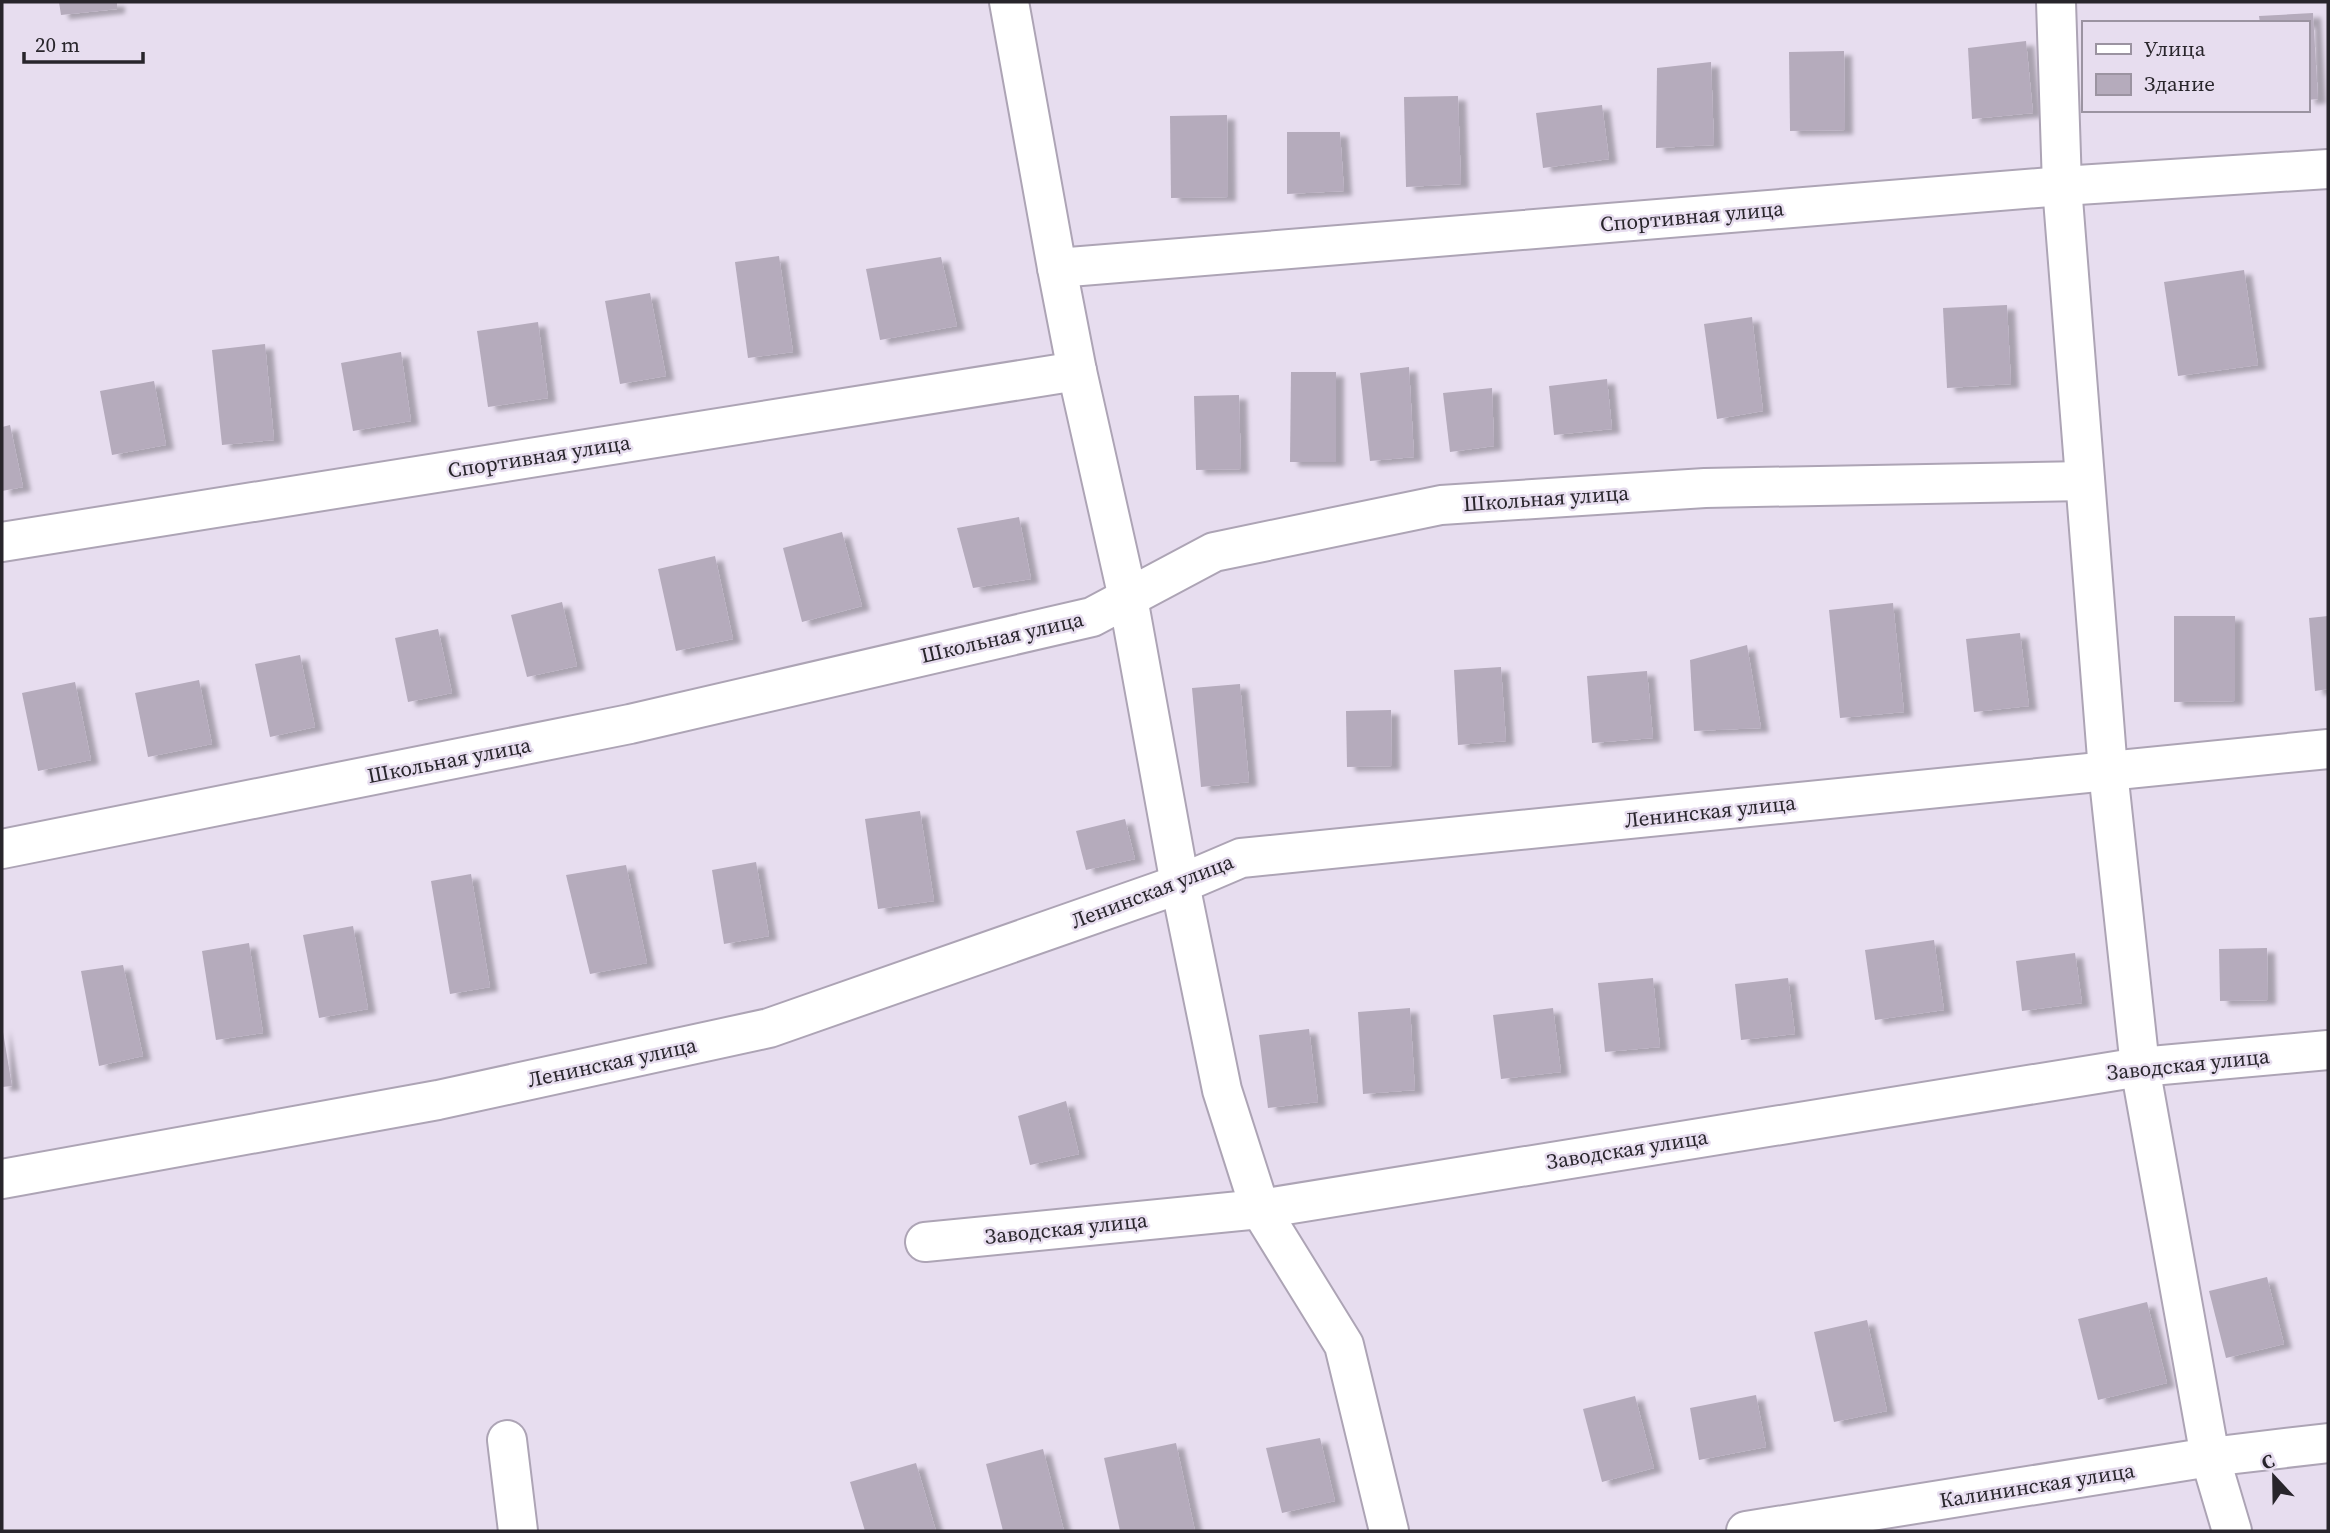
<svg xmlns="http://www.w3.org/2000/svg" width="2330" height="1533" font-family="'Source Serif 4',serif">
<style>
.building{fill:#b5abbc;filter:url(#shadow)}
.lines{fill:none;stroke-linecap:round;stroke-linejoin:round}
.minor-casing{stroke:#ada4b5;stroke-width:42}
.minor{stroke:#fff;stroke-width:38}
.labels{text-anchor:middle;dominant-baseline:central;stroke-width:5;stroke-linejoin:round;paint-order:stroke}
.street-label{font-size:21px;fill:#28252b;stroke:#e7ddef}
</style>
<defs>
<filter id="shadow"><feDropShadow dx="8" dy="4.5" stdDeviation="2" flood-color="#0004"/></filter>
</defs>
<rect width="100%" height="100%" fill="#e7ddef"/>
<g class="building">
<path d="M59,2H117V9L61,15Z"/>
<path d="M2313,13L2318,99L2307,100V23H2260L2259,16Z"/>
<path d="M2026,41L2033,113L1972,119L1968,48Z"/>
<path d="M1844,51L1845,130L1790,131L1789,52Z"/>
<path d="M1711,62L1714,145L1656,148L1657,68Z"/>
<path d="M1458,96L1461,184L1406,187L1404,97Z"/>
<path d="M1602,105L1609,159L1543,168L1536,113Z"/>
<path d="M1227,115L1228,197L1171,198L1170,116Z"/>
<path d="M1287,132H1340L1344,191L1287,194Z"/>
<path d="M779,256L793,352L748,358L735,262Z"/>
<path d="M941,257L957,326L880,340L866,269Z"/>
<path d="M2244,270L2258,365L2178,376L2164,282Z"/>
<path d="M650,293L666,376L620,384L605,301Z"/>
<path d="M2007,305L2011,384L1947,388L1943,308Z"/>
<path d="M1752,317L1763,411L1717,419L1704,324Z"/>
<path d="M538,322L548,398L488,407L477,331Z"/>
<path d="M265,344L274,440L222,445L212,350Z"/>
<path d="M401,352L411,421L353,431L341,363Z"/>
<path d="M1409,367L1414,457L1370,461L1360,373Z"/>
<path d="M1291,372H1336V462H1290Z"/>
<path d="M1607,379L1612,429L1554,435L1549,386Z"/>
<path d="M154,381L166,445L112,455L100,391Z"/>
<path d="M1492,388L1494,446L1450,452L1443,393Z"/>
<path d="M1239,395L1241,469L1196,470L1194,396Z"/>
<path d="M10,425L23,487L2,491V427Z"/>
<path d="M1019,517L1031,579L973,588L957,528Z"/>
<path d="M842,532L862,606L802,622L783,548Z"/>
<path d="M715,556L733,639L676,651L658,569Z"/>
<path d="M562,602L577,666L527,677L511,615Z"/>
<path d="M1893,603L1904,712L1840,718L1829,610Z"/>
<path d="M2174,616H2235V701L2174,702Z"/>
<path d="M2328,616V689L2315,691L2309,618Z"/>
<path d="M438,629L452,693L408,702L395,638Z"/>
<path d="M2020,633L2029,706L1974,712L1966,639Z"/>
<path d="M1747,645L1761,728L1694,731L1690,660Z"/>
<path d="M300,655L315,727L270,737L255,664Z"/>
<path d="M1501,667L1506,741L1458,745L1454,670Z"/>
<path d="M1647,671L1653,738L1592,743L1587,676Z"/>
<path d="M199,680L212,744L148,757L135,693Z"/>
<path d="M75,682L91,760L38,771L22,693Z"/>
<path d="M1240,684L1249,782L1201,787L1192,688Z"/>
<path d="M1391,710L1392,766L1347,767L1346,711Z"/>
<path d="M920,811L934,901L878,909L865,819Z"/>
<path d="M1125,819L1135,859L1086,870L1076,831Z"/>
<path d="M756,862L769,936L724,944L712,870Z"/>
<path d="M626,865L647,963L590,974L566,875Z"/>
<path d="M471,874L490,987L450,994L431,881Z"/>
<path d="M353,926L368,1009L319,1018L303,935Z"/>
<path d="M1934,940L1944,1010L1875,1020L1865,950Z"/>
<path d="M249,943L263,1033L216,1040L202,951Z"/>
<path d="M2267,948L2268,1000L2220,1001L2219,949Z"/>
<path d="M2075,953L2082,1003L2022,1011L2016,961Z"/>
<path d="M123,965L143,1056L99,1066L81,971Z"/>
<path d="M1653,978L1660,1047L1605,1052L1598,983Z"/>
<path d="M1788,978L1795,1034L1741,1040L1735,984Z"/>
<path d="M1410,1008L1415,1090L1363,1094L1358,1012Z"/>
<path d="M1553,1008L1561,1072L1501,1079L1493,1015Z"/>
<path d="M2,1026L12,1086L2,1087Z"/>
<path d="M1309,1029L1318,1102L1268,1108L1259,1035Z"/>
<path d="M1066,1101L1079,1154L1030,1165L1018,1116Z"/>
<path d="M2267,1277L2284,1344L2226,1358L2209,1291Z"/>
<path d="M2147,1302L2167,1383L2098,1400L2078,1319Z"/>
<path d="M1867,1320L1887,1411L1834,1422L1814,1332Z"/>
<path d="M1756,1395L1766,1447L1699,1460L1690,1408Z"/>
<path d="M1635,1396L1654,1468L1602,1482L1583,1409Z"/>
<path d="M1320,1438L1335,1501L1282,1513L1266,1448Z"/>
<path d="M1176,1443L1195,1531H1120L1104,1458Z"/>
<path d="M1043,1449L1064,1531H1003L986,1464Z"/>
<path d="M916,1463L936,1531H865L850,1482Z"/>
</g>
<g class="lines">
<g class="minor-casing">
<g id="minor">
<path d="M1009,2L1057,268L1077,371L1128,598L1180,884L1222,1090L1260,1209L1344,1345L1389,1531"/>
<path d="M2056,2L2062,186L2108,771L2140,1067L2210,1457L2232,1531"/>
<path d="M1057,268L2062,186L2328,169"/>
<path d="M2,542L1077,371"/>
<path d="M2,849L630,724L1092,617L1214,552L1441,505L1705,488L2085,481"/>
<path d="M2,1179L438,1100L769,1028L1180,884L1241,858L2328,749"/>
<path d="M925,1242L1260,1209L2140,1067L2328,1050"/>
<path d="M507,1440L518,1531"/>
<path d="M1746,1531L2210,1457L2328,1443"/>
</g>
</g>
<use href="#minor" class="minor"/>
</g>
<g class="labels">
<g class="street-label">
<text transform="translate(1692 216) rotate(-5)">Спортивная улица</text>
<text transform="translate(539 456) rotate(-9)">Спортивная улица</text>
<text transform="translate(1546 498) rotate(-4)">Школьная улица</text>
<text transform="translate(1002 637) rotate(-13)">Школьная улица</text>
<text transform="translate(449 760) rotate(-11)">Школьная улица</text>
<text transform="translate(1710 811) rotate(-6)">Ленинская улица</text>
<text transform="translate(1152 891) rotate(-21)">Ленинская улица</text>
<text transform="translate(612 1062) rotate(-12)">Ленинская улица</text>
<text transform="translate(2188 1064) rotate(-6)">Заводская улица</text>
<text transform="translate(1627 1149) rotate(-9)">Заводская улица</text>
<text transform="translate(1066 1228) rotate(-6)">Заводская улица</text>
<text transform="translate(2037 1485) rotate(-9)">Калининская улица</text>
</g>
</g>
<rect width="2330" height="1533" fill="none" stroke="#28252b" stroke-width="7"/>
<rect x="2082" y="21" width="228" height="91" fill="#e7ddef" stroke="#9b93a1" stroke-width="2"/>
<rect x="2096" y="44" width="35" height="10" fill="#ffffff" stroke="#9b93a1" stroke-width="2"/>
<text x="2144" y="56" font-size="21" fill="#28252b">Улица</text>
<rect x="2096" y="74" width="35" height="21" fill="#b5abbc" stroke="#9b93a1" stroke-width="2"/>
<text x="2144" y="91" font-size="21" fill="#28252b">Здание</text>
<g transform="translate(2274 1477) rotate(338)" stroke="#e7ddef" stroke-width="5" paint-order="stroke">
<path d="M0-5L12 26L0 18L-12 26Z" fill="#28252b"/>
<text y="-10" font-size="19" font-weight="bold" text-anchor="middle" fill="#28252b">С</text>
</g>
<path d="M24 52v10h119v-10" fill="none" stroke="#28252b" stroke-width="3.5"/>
<text x="35" y="52" font-size="21" fill="#28252b" stroke="#e7ddef" stroke-width="5" paint-order="stroke">20 m</text>
</svg>
